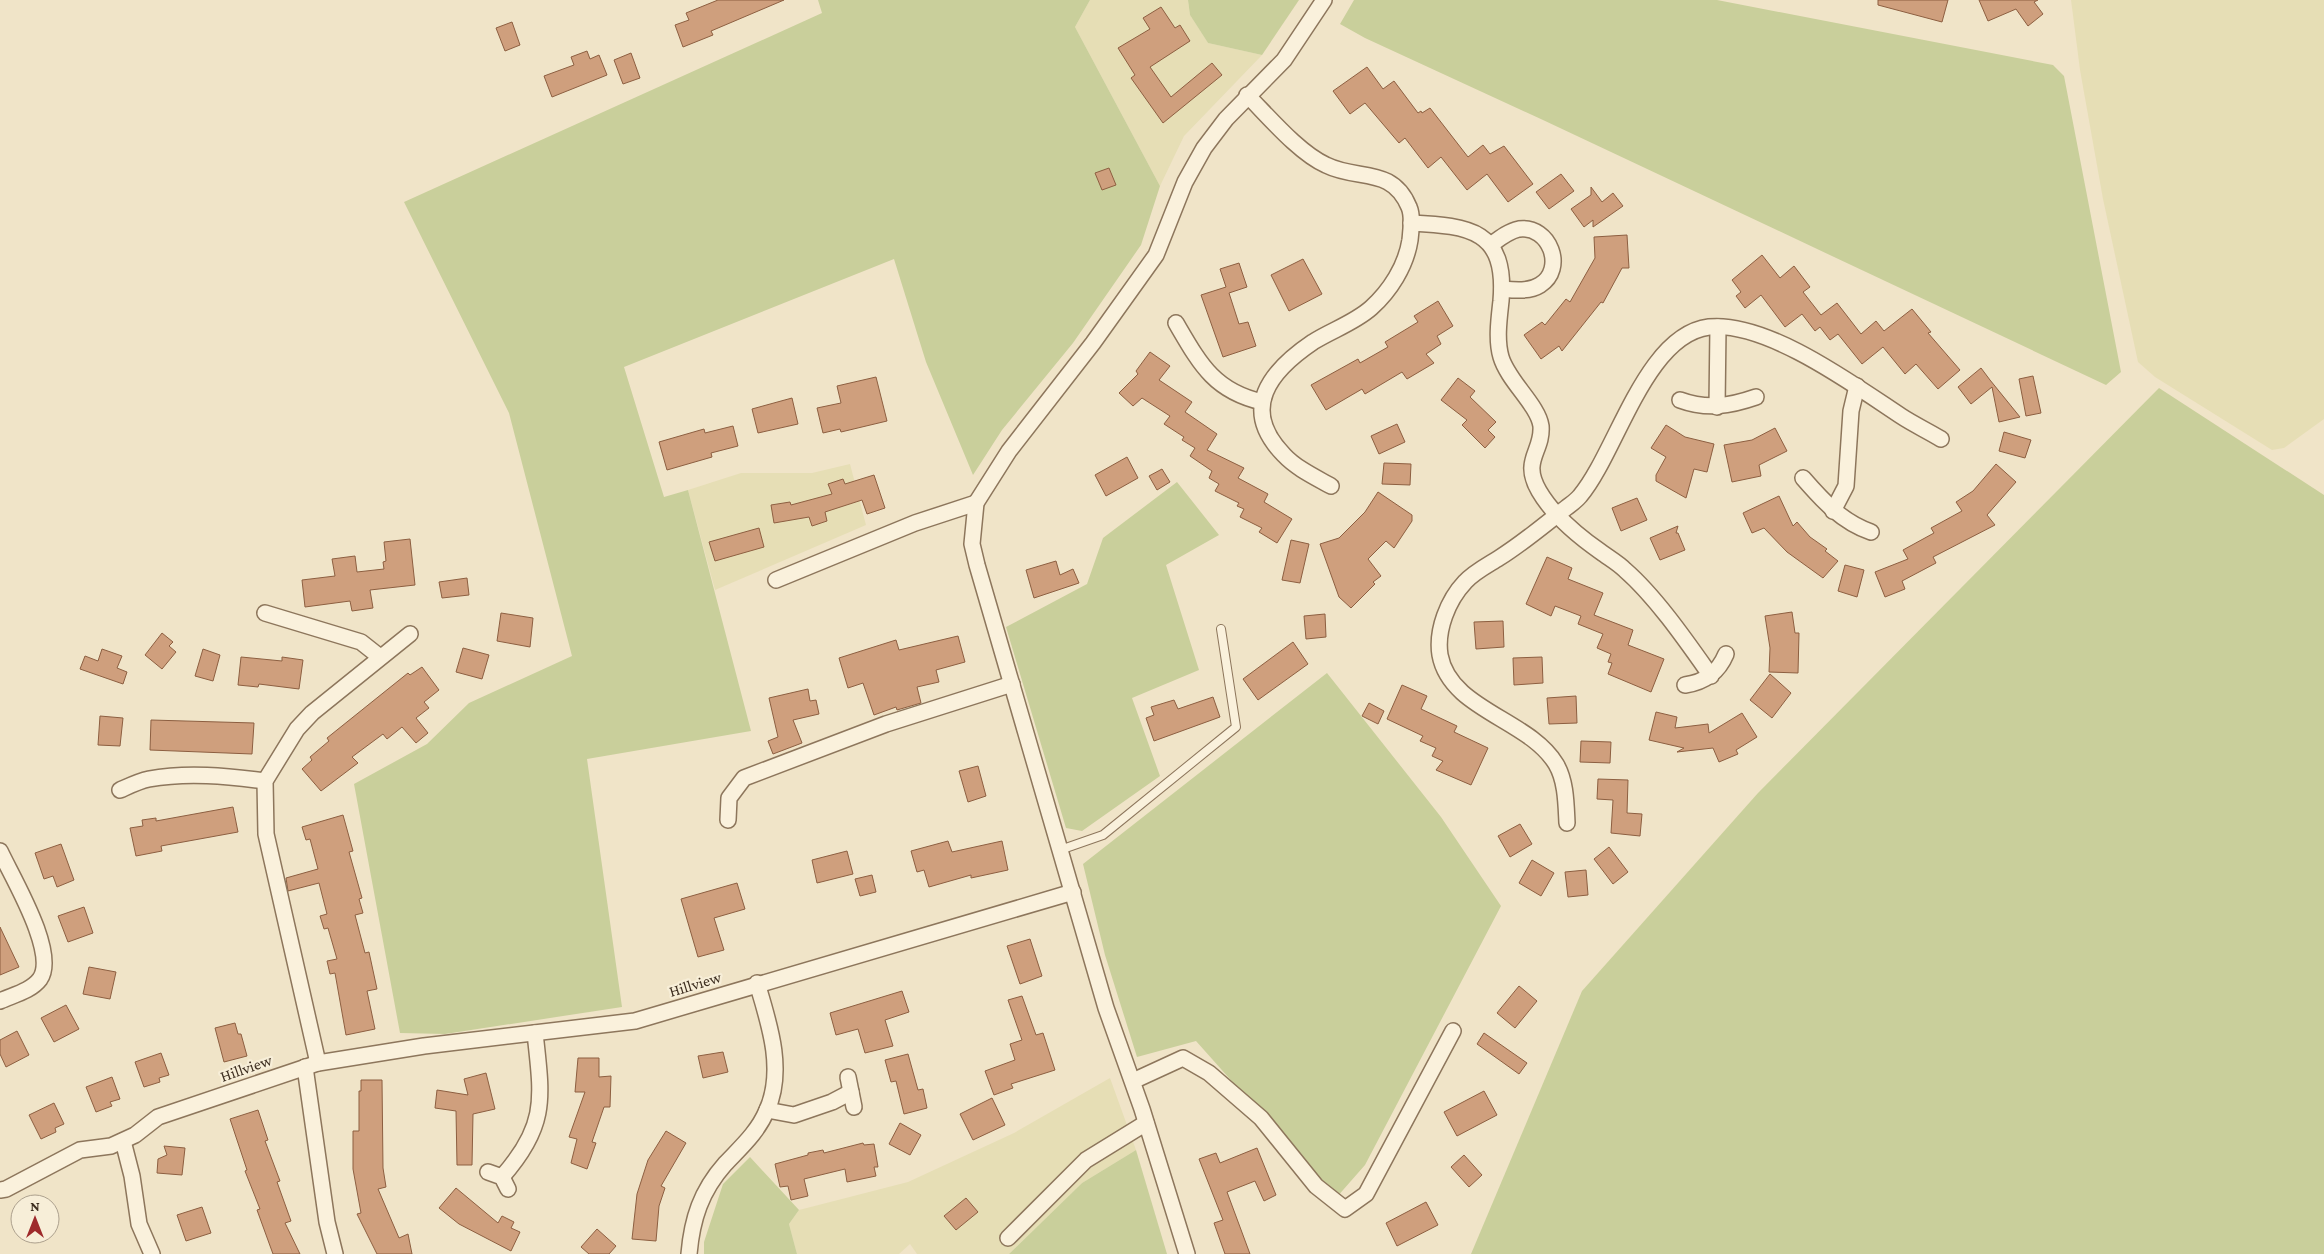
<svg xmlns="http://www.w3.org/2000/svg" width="2324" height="1254" font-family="'Crimson Pro',serif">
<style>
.farmland{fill:#e6deb5}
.green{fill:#c9cf9b}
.building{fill:#cf9f7d;stroke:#8d5f41}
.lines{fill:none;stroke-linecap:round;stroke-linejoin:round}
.service-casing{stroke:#8d765c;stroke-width:10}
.minor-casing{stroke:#8d765c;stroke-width:18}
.service{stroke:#faf1dc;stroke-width:8}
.minor{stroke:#faf1dc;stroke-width:15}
.labels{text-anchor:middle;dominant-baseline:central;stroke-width:4.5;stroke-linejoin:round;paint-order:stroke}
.street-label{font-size:16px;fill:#3d2e20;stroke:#f7eed8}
</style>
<rect width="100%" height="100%" fill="#f0e4c8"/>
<g class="farmland">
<path d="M1090,0H1188L1190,15L1208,43L1262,55L1184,136L1160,186L1075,27Z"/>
<path d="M2071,0H2324V419L2284,448L2272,450L2155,377L2138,362L2103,199L2080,70Z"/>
<path d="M850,464L866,525L715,590L688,490L741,473H812Z"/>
<path d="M1110,1078L1136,1150L1082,1183L1009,1254H917L910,1244L899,1254H797L789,1224L799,1210L908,1182L1014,1133Z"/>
</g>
<g class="green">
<path d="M818,0H1090L1075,27L1160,186L1141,245L1073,343L1002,430L973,475L926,362L894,259L624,367L664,497L688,490L751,731L587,759L622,1007L445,1034L400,1033L354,784L427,744L469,703L572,656L509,413L404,202L822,13Z"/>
<path d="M1188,0H1299L1262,55L1208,43L1190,15Z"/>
<path d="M1354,0H1717L2053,65L2064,76L2121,372L2106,385L1543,120L1365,38L1340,24Z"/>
<path d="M2159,388L2324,495V1254H1471L1582,991L1758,793Z"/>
<path d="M1177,482L1219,535L1166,565L1199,670L1132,698L1160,776L1082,831L1066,828L1006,627L1087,584L1103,538Z"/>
<path d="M1327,673L1441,817L1501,906L1365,1165L1336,1198L1196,1041L1137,1057L1105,955L1083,864Z"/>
<path d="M1136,1150L1167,1254H1009L1082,1183Z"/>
<path d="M750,1157L799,1210L789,1224L797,1254H704V1242L723,1184Z"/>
</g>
<g class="building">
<path d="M718,0H784L711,31L713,35L683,47L675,25L689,20L686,13Z"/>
<path d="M1878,0H1948L1942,22L1878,5Z"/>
<path d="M1979,0H2038L2034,2L2043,14L2028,26L2016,9L1988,21Z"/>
<path d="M1161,7L1175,28L1180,25L1190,41L1150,67L1171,97L1212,63L1222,75L1163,123L1131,78L1135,75L1118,48L1150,29L1143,18Z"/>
<path d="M512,22L520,45L505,51L496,28Z"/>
<path d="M587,51L590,59L599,55L607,75L552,97L544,76L574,65L571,57Z"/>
<path d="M631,53L640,78L623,84L614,60Z"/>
<path d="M1367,67L1383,89L1394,81L1418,113L1421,111L1422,113L1430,108L1468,157L1483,145L1490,154L1504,146L1533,184L1508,202L1487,174L1467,190L1441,157L1428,168L1405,138L1399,143L1365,103L1350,114L1333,91Z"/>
<path d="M1109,168L1116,185L1102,190L1095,173Z"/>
<path d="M1561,174L1574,191L1549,209L1536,192Z"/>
<path d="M1591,187L1602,202L1613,193L1623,206L1593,227V220L1584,227L1571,209L1591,195Z"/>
<path d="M1627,235L1629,268H1622L1603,303L1601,302L1562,351L1559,346L1541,359L1524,335L1542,322L1545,325L1566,299L1570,302L1595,258L1594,237Z"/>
<path d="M1762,255L1780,278L1794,266L1810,287L1803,292L1821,315L1837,303L1861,334L1876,321L1884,331L1912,309L1931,332L1928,333L1960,370L1938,389L1916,364L1905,374L1883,347L1862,364L1838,334L1830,340L1820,327L1815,331L1802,314L1785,327L1761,295L1745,308L1736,296L1741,292L1732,280Z"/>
<path d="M1303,259L1322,294L1289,311L1271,275Z"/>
<path d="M1239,263L1247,287L1229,293L1239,324L1248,322L1256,346L1223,357L1201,295L1226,287L1220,269Z"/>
<path d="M1438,301L1453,326L1437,336L1441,344L1426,354L1434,363L1407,379L1402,372L1365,394L1362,389L1326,410L1311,385L1358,359L1360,363L1388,347L1385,342L1418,322L1414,316Z"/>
<path d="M1150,352L1170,366L1159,380L1192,402L1185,412L1217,434L1207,450L1244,468L1238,478L1268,494L1264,502L1292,519L1277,543L1259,532L1262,528L1240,517L1244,509L1237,506L1239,503L1215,491L1219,484L1209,478L1212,471L1190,456L1195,448L1182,440L1184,437L1164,424L1170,416L1142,398L1133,406L1119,393L1138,374L1136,371Z"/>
<path d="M1981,368L1990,380L2020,417L1999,422L1992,387L1971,404L1958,387Z"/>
<path d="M2033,376L2041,413L2026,416L2019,379Z"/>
<path d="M876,377L887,421L841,432L840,429L823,433L817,408L841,403L837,386Z"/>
<path d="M1458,378L1475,391L1470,397L1496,422L1488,430L1495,437L1485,448L1462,425L1467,420L1441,400Z"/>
<path d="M792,398L798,424L758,433L752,409Z"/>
<path d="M1397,424L1405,442L1379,454L1371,436Z"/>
<path d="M1666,425L1685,437L1714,444L1707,472L1694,469L1686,498L1656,481V475L1666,457L1651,448Z"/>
<path d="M733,426L738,446L711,453L712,457L667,470L659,442L704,429L705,433Z"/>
<path d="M1775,428L1787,451L1759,465L1761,476L1732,482L1724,445L1752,440Z"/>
<path d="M2004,432L2031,440L2025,458L1999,451Z"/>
<path d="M1127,457L1138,478L1106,496L1095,475Z"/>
<path d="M1384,463L1411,464L1410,485L1382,484Z"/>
<path d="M1996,464L2016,482L1987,515L1995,525L1933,557L1936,563L1902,581L1905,589L1885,597L1875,572L1908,559L1903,550L1934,533L1931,528L1962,511L1956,502L1973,491Z"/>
<path d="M1162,469L1170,482L1157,490L1149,476Z"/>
<path d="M874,475L885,508L867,514L862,500L825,512L827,521L812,526L809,517L774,523L771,505L790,502L791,505L832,494L828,484L843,479L845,484Z"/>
<path d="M1378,492L1412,515V521L1394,548L1386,541L1368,559L1381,576L1373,582L1375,584L1351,608L1339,597L1320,544L1339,538L1365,512Z"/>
<path d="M1779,496L1793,526L1797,522L1810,537L1827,549L1825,551L1838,561L1823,578L1787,552L1764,528L1752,533L1743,513Z"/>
<path d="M1637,498L1647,520L1621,531L1612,508Z"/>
<path d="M1678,526L1676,533H1678L1685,550L1660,560L1650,538Z"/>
<path d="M759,528L764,547L715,561L709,542Z"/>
<path d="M410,539L415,585L370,590L373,608L352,611L350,601L305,607L302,580L335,576L332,559L355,556L357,572L384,569L383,562L386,561L384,542Z"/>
<path d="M1291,540L1309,544L1300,583L1282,580Z"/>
<path d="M1547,557L1572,568L1568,579L1603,593L1594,615L1633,630L1628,645L1664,659L1651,692L1608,674L1612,663L1608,662L1611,654L1597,648L1603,634L1578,624L1581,616L1555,606L1551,616L1526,604Z"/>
<path d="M1056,561L1060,575L1073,569L1079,583L1034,598L1026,570Z"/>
<path d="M1845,565L1864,570L1857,597L1838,591Z"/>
<path d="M467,578L469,595L442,598L439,582Z"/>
<path d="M1792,612L1795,633H1799L1798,673L1769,672L1770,648L1765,616Z"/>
<path d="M501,613L533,618L530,647L497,641Z"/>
<path d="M1325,614L1326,637L1306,639L1304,616Z"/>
<path d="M1503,621L1504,647L1476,649L1474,622Z"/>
<path d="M162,633L173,642L169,646L176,652L162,669L145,655Z"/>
<path d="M958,636L965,662L936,670L939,682L917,687L921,703L897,710L896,707L874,715L863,683L848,688L839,658L896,640L899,650Z"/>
<path d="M1293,642L1308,664L1258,700L1243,679Z"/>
<path d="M463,648L489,655L482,679L456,672Z"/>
<path d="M102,649L122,656L117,668L127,672L123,684L80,669L85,656L98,661Z"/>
<path d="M203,649L220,655L213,681L195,676Z"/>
<path d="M241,657L282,661V657L303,660L299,689L259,684L258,687L238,685Z"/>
<path d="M1542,657L1543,683L1514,685L1513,658Z"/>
<path d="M422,667L439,690L424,702L429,708L416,718L428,733L416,743L402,727L387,739L383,734L352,757L358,763L321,791L302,769L312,760L310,757L329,741L327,738L408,673L410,675Z"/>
<path d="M1770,674L1791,693L1772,718L1750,700Z"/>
<path d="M1402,685L1427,696L1421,709L1457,726L1454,732L1488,748L1471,785L1436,770L1443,761L1432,756L1436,748L1420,741L1423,736L1387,719Z"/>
<path d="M808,689L810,701L816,700L819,714L793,720L802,743L773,754L768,741L778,737L769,698Z"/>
<path d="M1576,696L1577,723L1549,724L1547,698Z"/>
<path d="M1213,697L1220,717L1154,741L1146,718L1154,715L1151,707L1174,700L1178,709Z"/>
<path d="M1369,703L1384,711L1378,724L1362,716Z"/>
<path d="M1656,712L1677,717L1675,728L1708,724L1709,733L1742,713L1757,737L1736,750L1738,754L1719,762L1713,748L1677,752L1684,748L1649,740Z"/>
<path d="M100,716L123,718L120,746L98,745Z"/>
<path d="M151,720L254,723L252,754L150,750Z"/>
<path d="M1581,741L1611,742L1610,763L1580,762Z"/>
<path d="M978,766L986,796L968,802L959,771Z"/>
<path d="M1598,779L1628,780L1627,813L1642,814L1640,836L1611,833L1613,800L1597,799Z"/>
<path d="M233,807L238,832L161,846L162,851L136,856L130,828L143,826L142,820L156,818V821Z"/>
<path d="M343,815L353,851L349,852L362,898L359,899L363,913L355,915L365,953L369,952L377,989L367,991L375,1029L346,1035L335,973L330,974L327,961L337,959L328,928L324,929L320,916L327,914L319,883L288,891L286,878L318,869L310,839L306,840L302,827Z"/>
<path d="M1520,824L1532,844L1510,857L1498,836Z"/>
<path d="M948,841L952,852L1002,841L1008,870L971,878V875L929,887L924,870L917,872L911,851Z"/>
<path d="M61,844L74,880L57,887L53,876L44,879L35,853Z"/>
<path d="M1609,847L1628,872L1613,884L1594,859Z"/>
<path d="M847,851L853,874L817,883L812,860Z"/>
<path d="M1532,860L1554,873L1541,896L1519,883Z"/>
<path d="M1586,870L1588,895L1568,897L1565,872Z"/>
<path d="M872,875L876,892L860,896L855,879Z"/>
<path d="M737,883L745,909L714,918L724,950L698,957L681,899Z"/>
<path d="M84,907L93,933L68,942L58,916Z"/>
<path d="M0,927L19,967L0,975Z"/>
<path d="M1030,939L1042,976L1020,984L1007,946Z"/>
<path d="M89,967L116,972L110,999L83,994Z"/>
<path d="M1519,986L1537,1001L1515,1028L1497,1013Z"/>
<path d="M902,991L909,1012L885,1020L893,1046L865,1053L858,1029L836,1035L830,1013Z"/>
<path d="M1022,996L1036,1035L1043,1033L1055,1070L1011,1084L1013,1088L994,1095L985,1071L1015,1060L1010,1044L1022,1040L1008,1000Z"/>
<path d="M66,1005L79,1029L54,1042L41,1018Z"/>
<path d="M235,1023L238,1034H241L247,1056L224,1062L215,1028Z"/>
<path d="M17,1031L29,1055L6,1067L0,1054V1040Z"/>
<path d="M1484,1033L1527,1063L1519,1074L1477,1044Z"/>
<path d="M723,1052L728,1072L703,1078L698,1056Z"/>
<path d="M161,1053L169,1075L159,1078L160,1082L144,1087L135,1062Z"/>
<path d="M908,1054L918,1090L923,1089L927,1108L904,1114L896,1081L891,1082L885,1060Z"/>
<path d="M578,1058H599V1077L611,1076L610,1107H604L592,1142L596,1143L587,1169L571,1163L577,1139L569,1137L585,1092H575Z"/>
<path d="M486,1073L495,1109L473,1114L472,1165H457L456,1111L435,1108L437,1090L468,1095L464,1079Z"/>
<path d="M112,1077L120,1099L110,1102L112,1106L96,1112L86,1087Z"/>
<path d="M361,1080H382L383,1168L386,1187L378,1189L399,1238L408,1234L412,1254H377L357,1214L361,1213L353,1169V1131H359V1091H361Z"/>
<path d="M1484,1091L1497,1115L1457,1136L1444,1112Z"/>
<path d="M992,1098L1005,1125L973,1140L960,1114Z"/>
<path d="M54,1103L64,1124L55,1128L56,1132L41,1139L29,1115Z"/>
<path d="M258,1110L268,1140L265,1141L280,1181L277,1182L291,1221L285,1223L300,1254H273L257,1210L260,1209L245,1171L247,1170L230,1119Z"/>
<path d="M900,1123L921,1135L910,1155L889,1144Z"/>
<path d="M666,1131L686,1143L661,1186L665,1188L659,1206L656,1241L632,1239L637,1194L648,1160Z"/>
<path d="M863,1143L864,1145L874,1144L878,1167H874L876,1176L847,1182L845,1169L804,1179L808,1196L791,1200L788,1186L780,1187L775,1164L808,1155V1153L823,1150L824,1153Z"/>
<path d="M164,1146L185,1148L182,1175L157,1173L158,1159L167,1155Z"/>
<path d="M1257,1148L1276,1195L1264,1201L1255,1181L1227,1192L1250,1254H1225L1214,1223L1223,1220L1199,1159L1216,1153L1220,1163Z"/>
<path d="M1464,1155L1482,1175L1469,1187L1451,1167Z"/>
<path d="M456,1188L498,1223L502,1216L514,1222L511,1228L520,1232L511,1251L459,1224L439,1208Z"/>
<path d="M966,1198L978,1212L956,1230L944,1216Z"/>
<path d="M1426,1202L1438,1225L1397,1246L1386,1223Z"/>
<path d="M202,1207L211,1233L186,1241L177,1215Z"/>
<path d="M597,1229L616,1246L609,1254H589L581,1247Z"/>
</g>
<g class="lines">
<g class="service-casing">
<path id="service" d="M1060,850L1103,835L1236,727L1221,629"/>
</g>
<g class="minor-casing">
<g id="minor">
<path d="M1247,95C1268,116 1299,153 1326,165C1358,181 1392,166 1409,207C1413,216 1411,230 1410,240C1406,266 1390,291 1371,308C1354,323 1332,330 1313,342C1270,371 1239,409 1284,455C1296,468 1315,477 1331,486"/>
<path d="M1411,223C1470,226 1507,230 1501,301C1499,319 1496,340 1501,357C1508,381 1538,405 1541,426C1543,452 1521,460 1539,491C1553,515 1578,536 1601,552C1609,558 1618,563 1625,570C1656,597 1687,642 1711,676"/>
<path d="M1492,244C1500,238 1509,231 1519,229C1550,225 1566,269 1540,285C1529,292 1513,290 1502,289"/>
<path d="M1176,323C1200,364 1214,391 1262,402"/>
<path d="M1680,400C1707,410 1730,406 1756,397"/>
<path d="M1717,407L1718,327"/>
<path d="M1803,478C1823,501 1842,522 1871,532"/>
<path d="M1833,511L1846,486L1851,411L1857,386"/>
<path d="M776,580L915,523L976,503"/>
<path d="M265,613L361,642L380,657"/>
<path d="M1685,685C1705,682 1718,673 1726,654"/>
<path d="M120,790C129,786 139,781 149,779C187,772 227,776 265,781"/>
<path d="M728,820L729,798L744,778L886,724L1012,684"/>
<path d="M1567,823C1566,803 1566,781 1556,764C1529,719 1450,710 1440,655C1436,630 1448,600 1465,582C1474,572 1488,565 1499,558C1523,543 1544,525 1566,508C1571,504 1576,501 1580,496C1617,452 1645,335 1709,327C1767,321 1854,385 1901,416C1913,424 1928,431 1941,439"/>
<path d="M0,851C12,877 58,953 40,979C31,991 13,995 0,1001"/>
<path d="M318,1063L266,834L265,781L297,729L312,713L410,634"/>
<path d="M305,1067L327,1222L335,1254"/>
<path d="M848,1077L854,1107"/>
<path d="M1133,1081L1183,1058L1209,1073L1261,1118L1316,1186L1345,1209L1366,1194L1453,1031"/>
<path d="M767,1110L794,1115L832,1102L851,1092"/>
<path d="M123,1141L132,1176L139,1224L152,1254"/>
<path d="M488,1172L502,1177L508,1189"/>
<path d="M502,1177C548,1125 542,1098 535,1033"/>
<path d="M0,1190L6,1189L80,1150L111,1146L135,1135L158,1117L318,1063L424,1046L635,1021L1073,892"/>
<path d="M1008,1238L1086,1160L1146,1123"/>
<path d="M689,1254C692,1219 701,1191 725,1164C741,1147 758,1132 767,1110C785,1070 769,1023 757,983"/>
<path d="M1187,1254L1142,1109L1106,1008L977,565L972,544L976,503L1009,451L1093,343L1156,255L1185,182L1204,148L1226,119L1284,60L1324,0"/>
</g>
</g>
<use href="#service" class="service"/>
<use href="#minor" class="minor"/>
</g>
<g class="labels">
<g class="street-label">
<text transform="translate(695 984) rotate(-17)">Hillview</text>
<text transform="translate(246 1068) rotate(-19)">Hillview</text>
</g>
</g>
<g transform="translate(35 1219)"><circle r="24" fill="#f7eed8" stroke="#ada18e"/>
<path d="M0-4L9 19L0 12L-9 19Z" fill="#9e2a2b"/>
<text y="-8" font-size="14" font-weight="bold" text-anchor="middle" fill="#3d2e20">N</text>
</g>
</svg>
